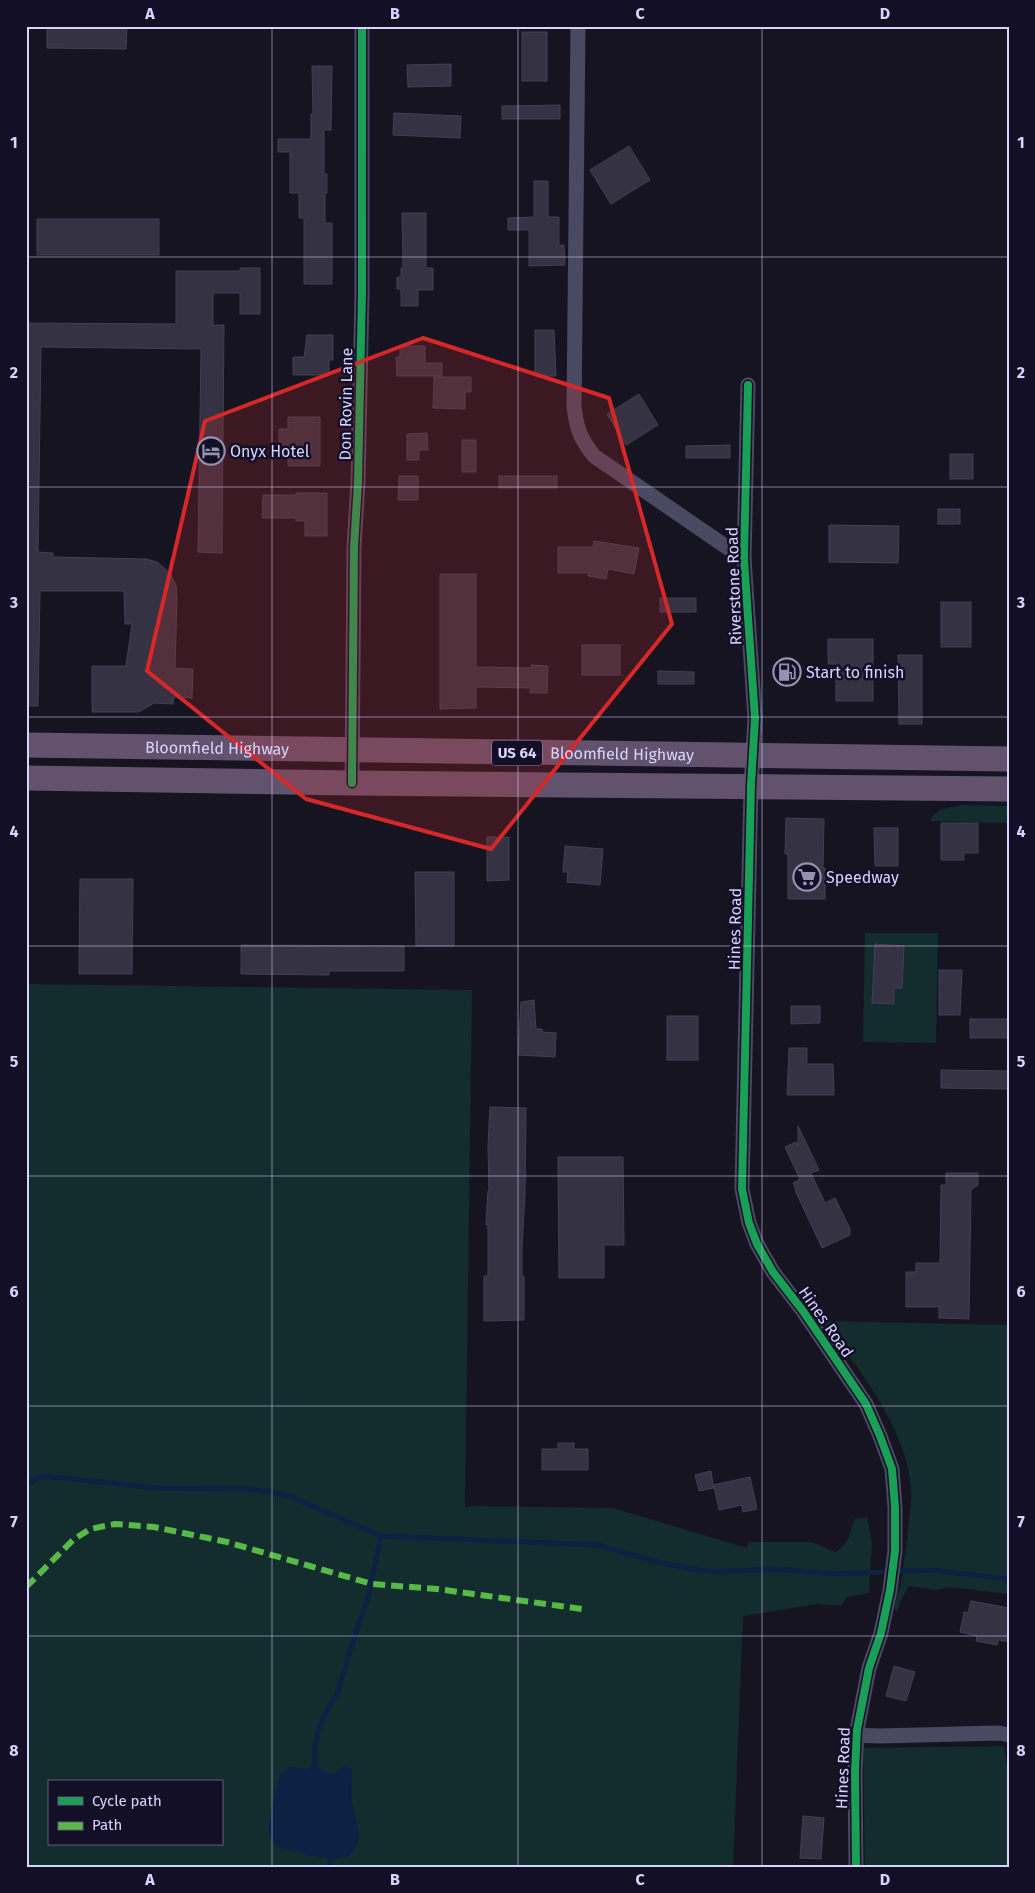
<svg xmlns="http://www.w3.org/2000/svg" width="1035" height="1893" font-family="'Fira Sans',sans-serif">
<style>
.green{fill:#132c2d;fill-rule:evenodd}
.water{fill:#0d2144}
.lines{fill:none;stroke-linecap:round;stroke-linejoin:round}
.stream{stroke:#0d2144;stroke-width:5}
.building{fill:#343243;stroke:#433f54}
.minor{stroke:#4a4962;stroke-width:15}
.trunk{stroke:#62526e;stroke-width:25}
.quiet{stroke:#58b947;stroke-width:6;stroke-dasharray:12 6;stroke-linecap:butt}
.cycleway-casing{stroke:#130f26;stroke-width:11}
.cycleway{stroke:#1a9f57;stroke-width:8}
.marked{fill:#d62828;fill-opacity:0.2;stroke:#d62828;stroke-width:4;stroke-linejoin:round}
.grid{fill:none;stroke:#d9d4ff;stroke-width:1;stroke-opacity:0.55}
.labels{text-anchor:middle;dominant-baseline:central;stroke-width:5;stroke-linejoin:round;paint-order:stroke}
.shield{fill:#130f26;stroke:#9e99be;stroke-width:1}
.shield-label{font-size:15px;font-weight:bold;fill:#d9d4ff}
.street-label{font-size:16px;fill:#d9d4ff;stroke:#130f26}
.poi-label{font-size:16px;fill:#d9d4ff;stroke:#130f26;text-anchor:start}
.neatline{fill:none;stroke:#d9d4ff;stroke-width:2}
.grid-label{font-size:16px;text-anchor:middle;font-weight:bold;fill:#d9d4ff}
</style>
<rect width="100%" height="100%" fill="#161421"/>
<g class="green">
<path d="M961,805L1009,806V823L930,821C935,808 948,808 961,805Z"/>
<path d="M865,933H938L936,1043L863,1042Z"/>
<path d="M26,984L472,990L465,1508L470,1506L613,1508L747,1548L748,1542H812L835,1552C849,1544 850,1534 854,1519L867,1517L872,1542L869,1593L847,1597L841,1606L817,1604L743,1616L733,1867H26ZM49,1782H221V1844H49Z"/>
<path d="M822,1321L1009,1325V1594L950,1587L936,1590L909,1586L902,1598L897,1612L895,1609C894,1600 900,1592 901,1583C905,1557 908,1530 911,1503C916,1440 859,1368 822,1321Z"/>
<path d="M1004,1746L1009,1777V1867H865L863,1748Z"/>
</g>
<path class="water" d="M346,1765L352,1769L351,1797L359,1834L357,1846L349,1856L336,1859L313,1856L281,1848L272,1841L268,1830L279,1776L288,1767L306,1769L315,1766L332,1775Z"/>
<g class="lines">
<g class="stream">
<path d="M26,1485L42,1476L157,1488L251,1489L287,1495L381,1536L598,1545L665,1564L714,1572L775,1569L835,1574L931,1570L1009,1579"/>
<path d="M314,1771L315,1745L319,1728L328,1708L336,1697L359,1623L367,1603L381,1536"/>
<path d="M329,1853L331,1867"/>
</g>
</g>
<g class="building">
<path d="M47,26H127L126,49L47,48Z"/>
<rect x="522" y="32" width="25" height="49"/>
<path d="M451,64V86L408,87L407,65Z"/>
<path d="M312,66H332L331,130H324V174H327V193H325V223H332V284H304V218H299V193H290V152H278V139H311V114H313Z"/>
<path d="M560,105V119H502V106Z"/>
<path d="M394,113L461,116L460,138L393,135Z"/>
<path d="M629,146L650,180L611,204L590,170Z"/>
<path d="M534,181H548V217H559V245H564L565,265L529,266V230H508V218L534,217Z"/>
<path d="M402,213H426V268H433V290H418V306H401V289H397V277H401V268H403Z"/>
<rect x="37" y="219" width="122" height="36"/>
<path d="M240,268H260V314H240V293H213V325H224L222,553L198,552L201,349L41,347L38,552L53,553V557L146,559L157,562L170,573L176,585L177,596L175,668L193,669L192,698L174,697L173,704L154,703L139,712H92V666H126L132,624H125L124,591H40L38,706H26V323L176,324V271H240Z"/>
<path d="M535,330H554L556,376H535Z"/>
<path d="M307,335H333V360H329V375H293V357H304Z"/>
<path d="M400,346H425V363H442V376H397L396,357H400Z"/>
<path d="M434,377H471V392H465V409L433,408Z"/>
<path d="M639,394L658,425L626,445L607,414Z"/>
<path d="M288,417H320V466H288V445H279V429H288Z"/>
<path d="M427,433L428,450H419V460H407V434Z"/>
<rect x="462" y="440" width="14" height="32"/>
<path d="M730,445V458H686V446Z"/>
<rect x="950" y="454" width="23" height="25"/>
<path d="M399,476H418V500H398Z"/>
<rect x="499" y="476" width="58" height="12"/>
<path d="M296,493H327V536H305V521H296V518H262L263,495H296Z"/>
<rect x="938" y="509" width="22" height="15"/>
<path d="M829,525L899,526L898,563L829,562Z"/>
<path d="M594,541L639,548L634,574L608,569L606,579L588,576L589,573H558V547H593Z"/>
<path d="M440,574H476V667L531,668V665L548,666L547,693H530V688L476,687V708L440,709Z"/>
<rect x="660" y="598" width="36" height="14"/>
<rect x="941" y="602" width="30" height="45"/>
<path d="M828,639H873V701H836V664H828Z"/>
<rect x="582" y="645" width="38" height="30"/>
<path d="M898,655H922V724H899Z"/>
<path d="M658,671L694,672V684H658Z"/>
<path d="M786,818L824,819L823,868H825V899H788V854H785Z"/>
<path d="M941,823H978V853H964V860H941Z"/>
<path d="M874,828H898V866H875Z"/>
<path d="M487,837H509V880L487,881Z"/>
<path d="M565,846L603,849L600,885L567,882L568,872H563Z"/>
<path d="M415,872H454V946H416Z"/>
<path d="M80,879H133L132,974H79Z"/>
<path d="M875,944L904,946L902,988H894V1004L872,1003Z"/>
<path d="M241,945L404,946V971H329V975L241,974Z"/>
<path d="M939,970H962L960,1015H939Z"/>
<path d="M534,1000L536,1029H542V1032L556,1033L555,1057L518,1055L521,1002Z"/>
<path d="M791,1006H820V1023L791,1024Z"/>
<rect x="667" y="1016" width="31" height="44"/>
<rect x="970" y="1019" width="39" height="19"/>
<path d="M789,1048H807V1064H833L834,1095H787Z"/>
<path d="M941,1070L1009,1071V1089L941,1088Z"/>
<path d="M490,1107L526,1108L525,1195L522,1247V1276H524V1320L484,1321V1276H488V1225H486L488,1191H489L488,1146Z"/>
<path d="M798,1126L819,1170L811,1173L825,1203L835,1198L850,1229V1235L822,1248L795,1190H796L793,1183L800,1179L785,1147L796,1142L798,1146Z"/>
<path d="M558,1157H623L624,1245H604V1278H559Z"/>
<path d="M946,1173H978V1185L971,1190L969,1319L939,1318V1307H906V1272H916V1263H940L941,1185H946Z"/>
<path d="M558,1443H574V1449H588V1470H542V1449H558Z"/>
<path d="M711,1471L713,1485L750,1477L757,1509L743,1512L742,1505L719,1510L714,1486V1488L699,1491L695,1475Z"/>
<path d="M971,1601L1009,1608V1642L998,1640L997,1645L976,1641L977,1636L960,1632L964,1612L968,1613Z"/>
<path d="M894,1666L915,1672L906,1701L886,1696Z"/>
<path d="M803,1816L824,1818L821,1859L800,1858Z"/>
</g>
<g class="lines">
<g class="minor">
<path d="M578,26L574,407C577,430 580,438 594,456L744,559"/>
<path d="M748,385L744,559L755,718L751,786L742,1189L749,1223L757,1244L773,1272L803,1311L866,1404L880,1436L892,1469L895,1507V1551L890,1590L881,1633L869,1668L857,1730L855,1771L856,1867"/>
<path d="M352,783L354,547L358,482L362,293V26"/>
<path d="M857,1735L879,1736L999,1733L1009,1735"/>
</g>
<g class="trunk">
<path id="s1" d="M26,745L1009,759"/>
<path d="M26,778L352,783L1009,789"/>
</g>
<path class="quiet" d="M26,1587L73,1540L90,1529L115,1524L154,1527L227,1542L372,1584L437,1589L582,1609"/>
<g class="cycleway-casing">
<g id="cycleway">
<path d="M748,385L744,559L755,718L751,786L742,1189L749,1223L757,1244L773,1272L803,1311L866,1404L880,1436L892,1469L895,1507V1551L890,1590L881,1633L869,1668L857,1730L855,1771L856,1867"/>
<path d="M352,783L354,547L358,482L362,293V26"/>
</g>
</g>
<use href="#cycleway" class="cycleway"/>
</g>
<path class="marked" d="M423,338L609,398L672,624L491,849L306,799L147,671L205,421Z"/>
<path class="grid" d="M272,26V1867M518,26V1867M762,26V1867M26,257H1009M26,487H1009M26,717H1009M26,946H1009M26,1176H1009M26,1406H1009M26,1636H1009"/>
<defs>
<g id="hotel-ring" transform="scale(1.4375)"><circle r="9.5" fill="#130f26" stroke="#9591b1" stroke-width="1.5"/><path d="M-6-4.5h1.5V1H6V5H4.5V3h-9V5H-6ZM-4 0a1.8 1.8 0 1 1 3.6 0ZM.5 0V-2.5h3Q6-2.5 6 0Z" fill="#9591b1"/></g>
<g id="fuel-ring" transform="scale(1.4375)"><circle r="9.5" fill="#130f26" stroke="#9591b1" stroke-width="1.5"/><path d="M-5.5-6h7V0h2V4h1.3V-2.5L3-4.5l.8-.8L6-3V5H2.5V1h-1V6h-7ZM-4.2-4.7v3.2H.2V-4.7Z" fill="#9591b1"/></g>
<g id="supermarket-ring" transform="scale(1.4375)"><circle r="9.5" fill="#130f26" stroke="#9591b1" stroke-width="1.5"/><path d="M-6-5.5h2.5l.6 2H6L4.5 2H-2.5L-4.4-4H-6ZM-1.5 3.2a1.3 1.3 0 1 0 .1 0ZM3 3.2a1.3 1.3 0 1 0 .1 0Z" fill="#9591b1"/></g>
</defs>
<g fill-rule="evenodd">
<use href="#hotel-ring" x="211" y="451"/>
<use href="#fuel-ring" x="787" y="672"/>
<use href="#supermarket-ring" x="807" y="877"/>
</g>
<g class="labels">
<rect class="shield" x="492" y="740.5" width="50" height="25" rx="4"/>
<g class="shield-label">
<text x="517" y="753">US 64</text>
</g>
<g class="street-label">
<text transform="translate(346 404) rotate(-89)">Don Rovin Lane</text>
<text transform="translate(734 586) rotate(-92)">Riverstone Road</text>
<text stroke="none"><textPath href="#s1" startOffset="191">Bloomfield Highway</textPath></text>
<text stroke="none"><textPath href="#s1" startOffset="596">Bloomfield Highway</textPath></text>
<text transform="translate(735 929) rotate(-89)">Hines Road</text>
<text transform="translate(826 1322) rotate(55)">Hines Road</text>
<text transform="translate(843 1768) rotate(-88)">Hines Road</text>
</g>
<g class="poi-label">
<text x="230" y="451">Onyx Hotel</text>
<text x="806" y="672">Start to finish</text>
<text x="826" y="877">Speedway</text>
</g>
</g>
<rect width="1035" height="1893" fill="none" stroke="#130f26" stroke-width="55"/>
<rect x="48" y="1780" width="175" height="65" fill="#130f26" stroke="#625e7d"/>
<rect x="58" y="1797" width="25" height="8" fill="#1a9f57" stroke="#625e7d"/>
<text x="92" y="1806" font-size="15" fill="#d9d4ff">Cycle path</text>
<rect x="58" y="1822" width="25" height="8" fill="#58b947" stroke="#625e7d"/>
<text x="92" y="1830" font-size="15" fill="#d9d4ff">Path</text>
<rect x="28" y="28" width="980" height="1838" class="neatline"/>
<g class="grid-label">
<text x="150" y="19">A</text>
<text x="395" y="19">B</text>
<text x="640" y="19">C</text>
<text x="885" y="19">D</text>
<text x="14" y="148">1</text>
<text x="1021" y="148">1</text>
<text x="14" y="378">2</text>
<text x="1021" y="378">2</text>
<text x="14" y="608">3</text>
<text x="1021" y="608">3</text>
<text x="14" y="837">4</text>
<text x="1021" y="837">4</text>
<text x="14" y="1067">5</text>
<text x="1021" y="1067">5</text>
<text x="14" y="1297">6</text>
<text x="1021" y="1297">6</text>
<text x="14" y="1527">7</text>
<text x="1021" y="1527">7</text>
<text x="14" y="1756">8</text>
<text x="1021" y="1756">8</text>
<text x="150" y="1885">A</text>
<text x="395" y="1885">B</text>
<text x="640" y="1885">C</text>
<text x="885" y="1885">D</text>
</g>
</svg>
